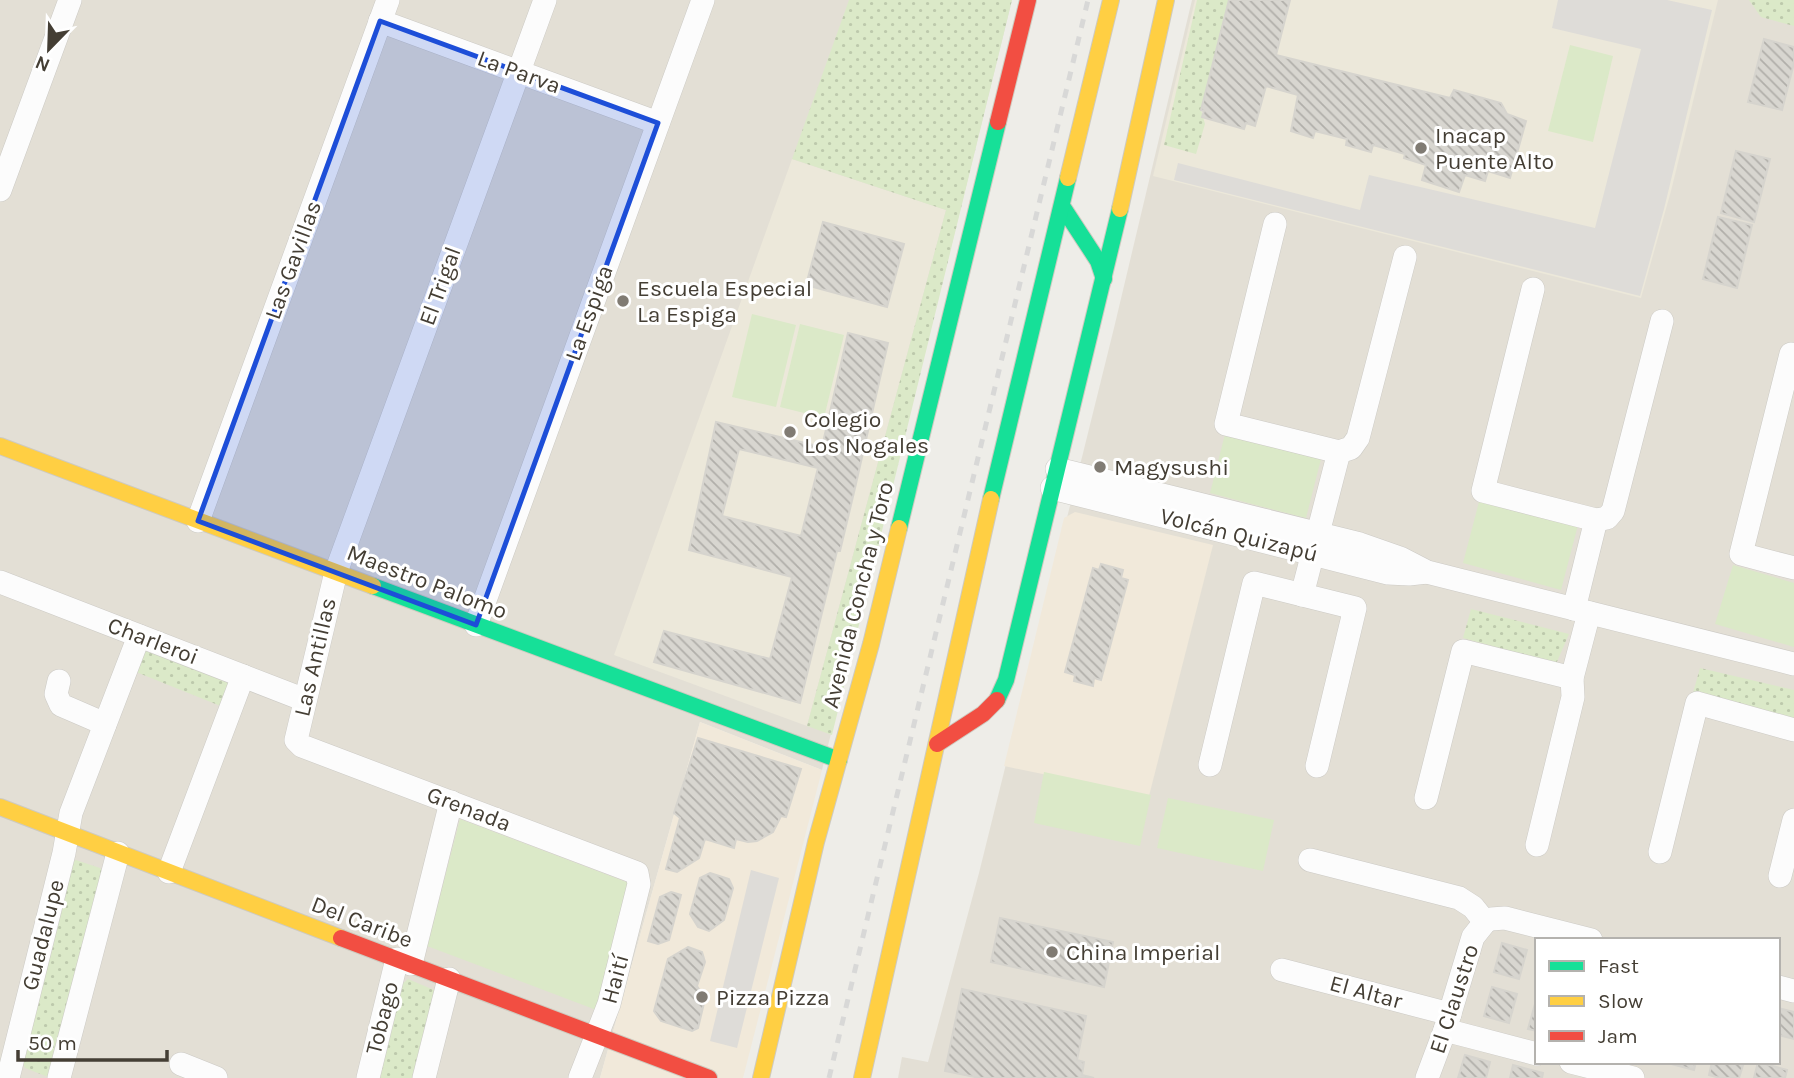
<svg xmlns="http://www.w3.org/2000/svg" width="1794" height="1078" font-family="Karla,sans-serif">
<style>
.residential{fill:#e3dfd5;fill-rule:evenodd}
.commercial{fill:#f1e9da}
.education{fill:#ece8da}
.grass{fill:url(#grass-dots)}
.green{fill:#dbe9c8}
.parking{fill:#dedcd8}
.building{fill:url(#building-back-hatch);stroke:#d6d4ce;stroke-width:2;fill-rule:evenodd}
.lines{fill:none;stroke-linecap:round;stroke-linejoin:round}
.street-casing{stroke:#cccac5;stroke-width:24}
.fast-casing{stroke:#cecabf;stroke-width:18}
.slow-casing{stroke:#cecabf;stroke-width:18}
.jam-casing{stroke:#cecabf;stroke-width:18}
.street{stroke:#fcfcfc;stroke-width:23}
.fast{stroke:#16e098;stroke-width:16}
.slow{stroke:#ffcf43;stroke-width:16}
.jam{stroke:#f24e42;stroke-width:16}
.rail{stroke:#d8d8d7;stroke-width:5;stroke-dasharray:9 9;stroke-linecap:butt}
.marked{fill:#1d4ed8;fill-opacity:0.2;stroke:#1d4ed8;stroke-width:5;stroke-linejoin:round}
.poi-dot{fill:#807b73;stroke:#fff;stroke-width:2.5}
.labels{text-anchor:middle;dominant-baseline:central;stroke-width:6;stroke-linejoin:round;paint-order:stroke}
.street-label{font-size:23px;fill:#443e34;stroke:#fff}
.poi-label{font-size:23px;fill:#443e34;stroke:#fff;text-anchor:start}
</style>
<defs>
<pattern id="grass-dots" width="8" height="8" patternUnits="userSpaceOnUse" patternTransform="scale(1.75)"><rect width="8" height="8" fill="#dbe9c8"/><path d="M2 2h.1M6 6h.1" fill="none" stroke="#bdc9ac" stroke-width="1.8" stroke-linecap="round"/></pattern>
<pattern id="building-back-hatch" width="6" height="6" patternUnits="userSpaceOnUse" patternTransform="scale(1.75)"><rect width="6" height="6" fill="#d8d6d0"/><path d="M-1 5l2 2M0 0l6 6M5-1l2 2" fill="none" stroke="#b1afaa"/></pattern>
</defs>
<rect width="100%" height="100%" fill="#eeede8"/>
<g class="residential">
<path d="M0,0H1012L822,770L700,722L600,1078H0Z"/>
<path d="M1192,0H1794V1078H898L902,1057L928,1062L979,873L1114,328ZM1537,940H1778V1062H1537Z"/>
</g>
<g class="commercial">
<path d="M1075,512L1213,545L1149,796L1004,766L1064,518Z"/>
<path d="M700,722L822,770L743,1078H600Z"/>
</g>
<g class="education">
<path d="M1195,0H1718L1671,191L1641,298L1153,176Z"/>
<path d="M792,159L946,210L807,726L614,655Z"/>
</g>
<g class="grass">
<path d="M849,0H1012L832,735L807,726L946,210L792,159Z"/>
<path d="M1197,0H1229L1201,110L1205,124L1196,154L1164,145Z"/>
<path d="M1749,0H1794V26L1761,17Z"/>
<path d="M1471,609L1569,634L1556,664L1463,638Z"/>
<path d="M146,645L229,677L223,707L136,672Z"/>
<path d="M1700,668L1794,690V719L1693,693Z"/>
<path d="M76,860L100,868L103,872L52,1074L48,1077L25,1068L21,1059L68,863Z"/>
<path d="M408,979L434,990L438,1000L417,1078H376L401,985Z"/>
</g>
<g class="green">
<path d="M1570,45L1613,56L1593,142L1548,131Z"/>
<path d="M752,314L796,325L776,407L732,397Z"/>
<path d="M800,324L844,335L824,418L780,407Z"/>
<path d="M1225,434L1321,459L1306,518L1210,493Z"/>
<path d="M1480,498L1578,525L1561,590L1463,563Z"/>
<path d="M1733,565L1794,583V647L1715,624Z"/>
<path d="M1044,772L1151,795L1140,846L1034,823Z"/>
<path d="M1168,798L1274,820L1263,871L1157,848Z"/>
<path d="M460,819L629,883L599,1011L427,946Z"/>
</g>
<g class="parking">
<path d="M1558,0H1667L1712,10L1664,209L1640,296L1174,180L1178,163L1360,210L1369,175L1595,228L1641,49L1552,28Z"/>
<path d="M751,870L779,878L737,1048L710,1041Z"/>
</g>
<g class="building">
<path d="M1229,0H1290L1276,55L1450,98L1454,90L1501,103L1507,114L1526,121L1510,178L1488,171L1485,181L1465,175L1459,192L1422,180L1426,165L1404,158L1405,154L1373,145L1371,152L1346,145L1347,139L1315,131L1313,138L1291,131L1298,95L1266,86L1255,126L1246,123L1244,129L1202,117L1204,111L1201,110Z"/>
<path d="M1764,39L1794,47V63L1782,110L1748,102Z"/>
<path d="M1736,151L1770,159L1754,222L1721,213Z"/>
<path d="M1718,217L1752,225L1737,288L1703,279Z"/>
<path d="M823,222L904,244L887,307L806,285Z"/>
<path d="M848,333L888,343L855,488L840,551H837L800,703L654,662L664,631L770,659L792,577L689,550L716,422L822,447ZM739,449L818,468L801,536L722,516Z"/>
<path d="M1101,564L1123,570L1121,578L1128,580L1101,680L1094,678L1093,686L1074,681L1075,675L1065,672L1093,568L1099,570Z"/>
<path d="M698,738L801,769L786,817L781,816L773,832L757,841L748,842L736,839L734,848L705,839L699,858L677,872L666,869L680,818L674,813Z"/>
<path d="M710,873L729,879L733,888L724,920L709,931L698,927L690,914L700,878Z"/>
<path d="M671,892L681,895L669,940L658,944L648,941L660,897Z"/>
<path d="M1000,918L1113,942L1104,987L991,962Z"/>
<path d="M1502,943L1527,950L1519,979L1494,972Z"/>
<path d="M688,947L702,952L705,962L697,986L705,999L698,1028L692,1031L661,1021L654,1011L668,959Z"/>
<path d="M1492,987L1517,994L1509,1023L1484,1016Z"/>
<path d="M962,989L1086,1016L1077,1060L1084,1062L1082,1075L1094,1078H980L945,1071Z"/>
<path d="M1535,1004H1537V1031L1528,1029Z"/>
<path d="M1778,1008L1794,1012V1039L1778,1035Z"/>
<path d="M1465,1055L1490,1062L1486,1078H1458Z"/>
<path d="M1664,1062H1696L1694,1070Z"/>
<path d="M1712,1062H1744L1739,1078H1720L1709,1075Z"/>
<path d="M1758,1062L1787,1070L1785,1078H1754Z"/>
<path d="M1513,1065L1543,1073L1542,1078H1510Z"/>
</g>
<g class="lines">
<g class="street-casing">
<g id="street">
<path d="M545,0L336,572L296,740L302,746L637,873L639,884L609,1004L580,1078"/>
<path d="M380,21L658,123"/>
<path d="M0,190L70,0"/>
<path d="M1275,224L1226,424L1339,452L1351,448L1358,438L1405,257"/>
<path d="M1533,289L1483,491L1596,520L1607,518L1613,511L1662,321"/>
<path d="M1791,354L1741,554L1794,568"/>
<path d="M1057,469L1360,544L1400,558L1427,572L1794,664"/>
<path d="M1052,488L1388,573L1409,574L1427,572"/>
<path d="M198,521L388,0"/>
<path d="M0,582L305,700"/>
<path d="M1302,595L1339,452"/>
<path d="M1574,609L1596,520"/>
<path d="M476,625L703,0"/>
<path d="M59,681L56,694L61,705L105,724"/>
<path d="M1210,765L1254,583L1355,608L1317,766"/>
<path d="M1426,798L1463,651L1572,678"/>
<path d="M1537,845L1573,697L1572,678L1589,613"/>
<path d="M1660,852L1697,703L1794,730"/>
<path d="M1310,860L1459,898L1473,907L1485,922"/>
<path d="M169,872L243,676"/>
<path d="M1780,876L1794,820"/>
<path d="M411,964L451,802"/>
<path d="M1282,970L1450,1014"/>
<path d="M1778,987L1794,991"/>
<path d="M1445,1030L1537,1054"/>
<path d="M1571,1062L1633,1078"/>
<path d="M181,1064L216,1078"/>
<path d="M8,1078L64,853L71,813L139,636"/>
<path d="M59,1078L118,853"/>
<path d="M368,1078L397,959"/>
<path d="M424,1078L449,979"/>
<path d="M1427,1078L1445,1030L1473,937L1485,922L1491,919L1505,918L1591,940"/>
</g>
</g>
<g class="fast-casing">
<g id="fast">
<path d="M1062,206L1098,261L1104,279"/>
<path d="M991,499L1068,178"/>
<path d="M899,528L998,122"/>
<path d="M373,586L839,760"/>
<path d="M997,700L1006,680L1120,209"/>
</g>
</g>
<g class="slow-casing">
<g id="slow">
<path d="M1068,178L1111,0"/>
<path d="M1120,209L1166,0"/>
<path d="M0,446L373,586"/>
<path d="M0,807L341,938"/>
<path d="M761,1078L816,842L871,644L899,528"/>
<path d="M862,1078L991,499"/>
</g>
</g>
<g class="jam-casing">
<g id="jam">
<path d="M998,122L1028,0"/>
<path d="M937,744L983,714L997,700"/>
<path d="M341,938L709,1078"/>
</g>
</g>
<use href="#street" class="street"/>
<use href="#fast" class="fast"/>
<use href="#slow" class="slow"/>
<use href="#jam" class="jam"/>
<path class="rail" d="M829,1078L1088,0"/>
</g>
<path class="marked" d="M380,21L658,123L476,625L198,521Z"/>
<g class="poi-dot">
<circle cx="1421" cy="148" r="7"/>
<circle cx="623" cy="301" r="7"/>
<circle cx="790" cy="432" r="7"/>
<circle cx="1100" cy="467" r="7"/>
<circle cx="1052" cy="952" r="7"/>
<circle cx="702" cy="997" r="7"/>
</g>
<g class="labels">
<g class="street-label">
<text transform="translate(519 72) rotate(20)">La Parva</text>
<text transform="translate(293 260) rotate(-70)">Las Gavillas</text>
<text transform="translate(440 286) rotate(-70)">El Trigal</text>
<text transform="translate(589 313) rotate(-70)">La Espiga</text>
<text transform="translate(1239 535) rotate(14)">Volcán Quizapú</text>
<text transform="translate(427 582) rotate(21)">Maestro Palomo</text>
<text transform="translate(858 595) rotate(-76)">Avenida Concha y Toro</text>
<text transform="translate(153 641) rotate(21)">Charleroi</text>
<text transform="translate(315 657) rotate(-77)">Las Antillas</text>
<text transform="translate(469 809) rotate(21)">Grenada</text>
<text transform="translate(362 922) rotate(21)">Del Caribe</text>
<text transform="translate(43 935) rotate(-76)">Guadalupe</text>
<text transform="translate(615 979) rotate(-75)">Haití</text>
<text transform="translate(1366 992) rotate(15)">El Altar</text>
<text transform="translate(1454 999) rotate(-72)">El Claustro</text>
<text transform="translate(382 1018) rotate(-76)">Tobago</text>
</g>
<g class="poi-label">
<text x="1435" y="135">Inacap<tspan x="1435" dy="26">Puente Alto</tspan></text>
<text x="637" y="288">Escuela Especial<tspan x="637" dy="26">La Espiga</tspan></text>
<text x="804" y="419">Colegio<tspan x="804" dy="26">Los Nogales</tspan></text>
<text x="1114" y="467">Magysushi</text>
<text x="1066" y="952">China Imperial</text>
<text x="716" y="997">Pizza Pizza</text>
</g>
</g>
<rect x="1535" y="938" width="245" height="126" fill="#ffffff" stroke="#b4b2ae" stroke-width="2"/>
<rect x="1549" y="961" width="35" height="10" fill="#16e098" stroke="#b4b2ae" stroke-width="2"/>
<text x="1598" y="973" font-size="21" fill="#443e34">Fast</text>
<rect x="1549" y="996" width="35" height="10" fill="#ffcf43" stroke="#b4b2ae" stroke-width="2"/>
<text x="1598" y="1008" font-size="21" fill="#443e34">Slow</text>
<rect x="1549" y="1031" width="35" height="10" fill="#f24e42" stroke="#b4b2ae" stroke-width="2"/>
<text x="1598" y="1043" font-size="21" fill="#443e34">Jam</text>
<g transform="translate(49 49) rotate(203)" stroke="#ffffff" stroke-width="5" paint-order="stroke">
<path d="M0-5L12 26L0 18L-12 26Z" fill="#443e34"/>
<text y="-10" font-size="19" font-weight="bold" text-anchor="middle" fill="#443e34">N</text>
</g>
<path d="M18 1050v10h149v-10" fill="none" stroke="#443e34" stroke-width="3.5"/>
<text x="28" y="1050" font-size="21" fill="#443e34" stroke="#ffffff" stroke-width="5" paint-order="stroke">50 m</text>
</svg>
